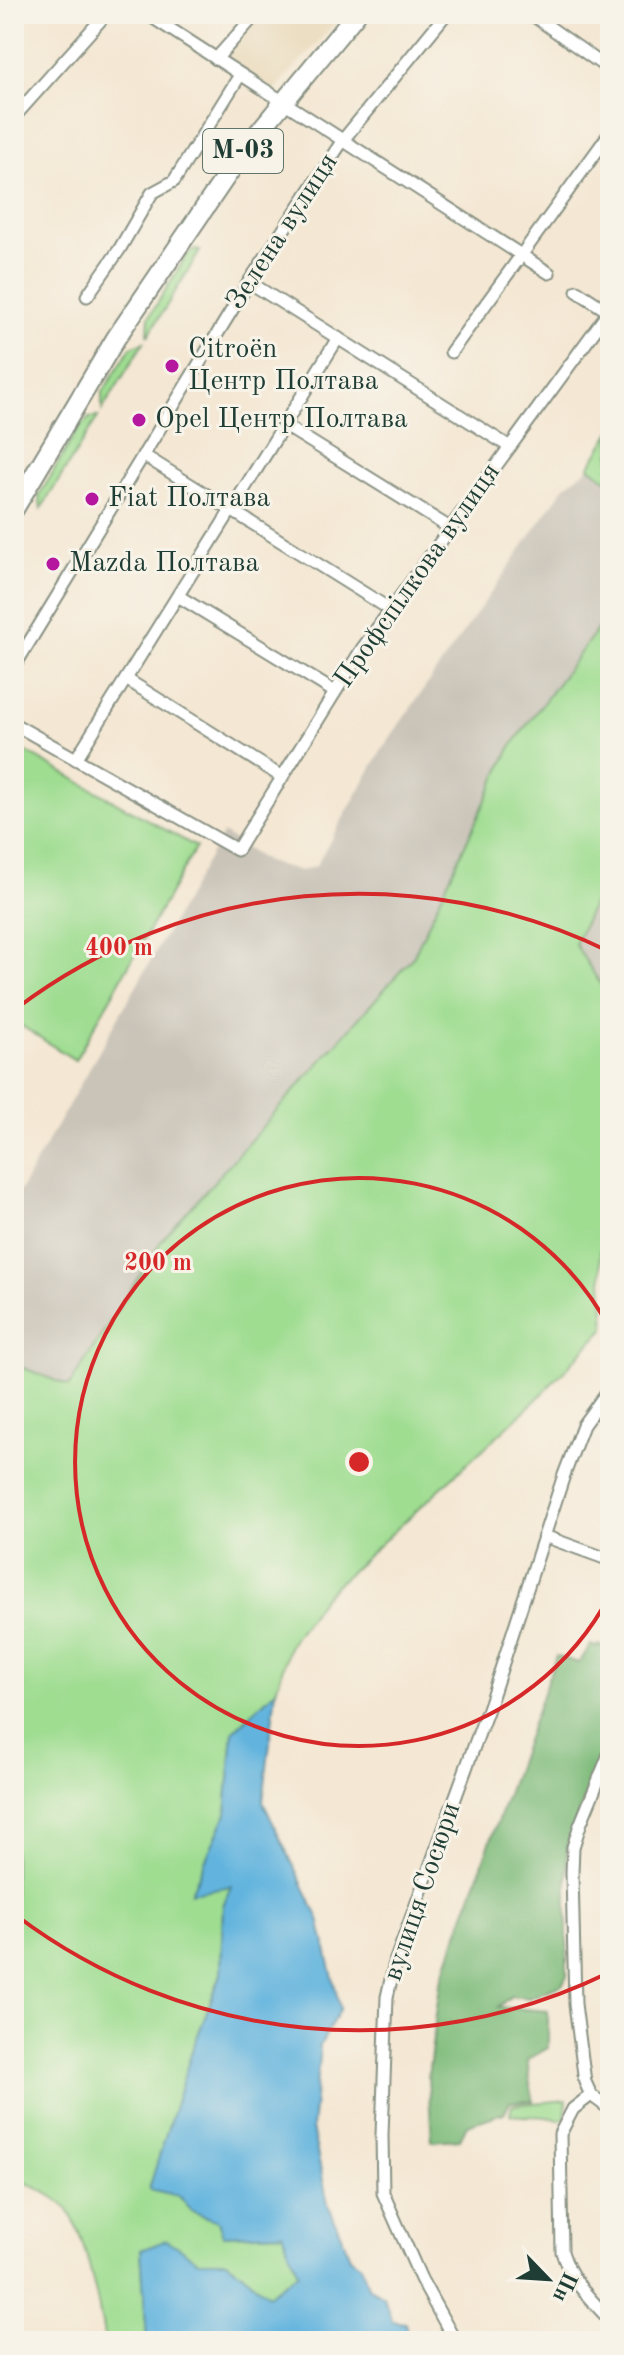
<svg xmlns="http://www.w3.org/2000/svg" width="624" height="2355" font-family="'Old Standard TT',serif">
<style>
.built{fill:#e9d9ba}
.industrial{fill:#c9c3b8}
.green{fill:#9fdd91;stroke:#5f8d62;stroke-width:2}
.forest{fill:#7fbc7b;stroke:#4f7c58;stroke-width:2}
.water{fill:#62b4de;stroke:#407889;stroke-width:2}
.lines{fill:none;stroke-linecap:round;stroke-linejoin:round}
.minor-casing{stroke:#8a9284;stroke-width:15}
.trunk-casing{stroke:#8a9284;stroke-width:22}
.minor{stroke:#fff;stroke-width:11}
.trunk{stroke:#fff;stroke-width:18}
.ring{fill:none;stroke:#d62828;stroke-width:4}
.poi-dot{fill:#b5179e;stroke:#f7f3e8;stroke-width:3}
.labels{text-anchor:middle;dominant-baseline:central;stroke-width:6;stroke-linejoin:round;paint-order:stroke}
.shield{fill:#f7f3e8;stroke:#60746a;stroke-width:2}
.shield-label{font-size:26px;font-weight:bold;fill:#1f3d34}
.street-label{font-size:28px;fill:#1f3d34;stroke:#f7f3e8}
.poi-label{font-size:28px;fill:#1f3d34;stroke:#f7f3e8;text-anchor:start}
.centre{fill:#d62828;stroke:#f7f3e8;stroke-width:4}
.ring-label{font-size:24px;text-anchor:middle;font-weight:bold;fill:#d62828;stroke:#f7f3e8;stroke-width:6;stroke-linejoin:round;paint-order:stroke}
</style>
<rect width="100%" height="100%" fill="#f7f3e8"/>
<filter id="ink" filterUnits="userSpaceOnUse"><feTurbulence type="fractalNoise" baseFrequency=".0125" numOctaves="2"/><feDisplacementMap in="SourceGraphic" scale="16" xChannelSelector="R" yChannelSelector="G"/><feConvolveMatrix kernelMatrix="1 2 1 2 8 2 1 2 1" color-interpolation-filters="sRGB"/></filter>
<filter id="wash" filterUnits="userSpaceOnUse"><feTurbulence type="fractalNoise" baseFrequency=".006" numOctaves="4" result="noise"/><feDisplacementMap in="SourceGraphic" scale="32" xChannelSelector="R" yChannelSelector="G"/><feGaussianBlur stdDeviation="1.8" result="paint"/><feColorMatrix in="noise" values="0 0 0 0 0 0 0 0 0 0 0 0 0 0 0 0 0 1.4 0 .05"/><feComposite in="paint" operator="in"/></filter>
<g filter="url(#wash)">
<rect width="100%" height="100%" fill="#f4e7d3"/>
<path class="built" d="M260,14H343L272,93L221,57Z"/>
<g class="industrial">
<path d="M590,467L610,482V612L510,748L413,957L162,1240L69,1386L14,1364V1201L223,833L266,862L301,871L316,866L383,748L565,486Z"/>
<path d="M610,865V999L575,945Z"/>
</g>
<g class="green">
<path d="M195,250L200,251L148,336L149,317L188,253Z"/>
<path d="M144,342L102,410V393L131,347Z"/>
<path d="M98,417L41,509L39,496L79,427L89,418Z"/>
<path d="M610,433V482L589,467Z"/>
<path d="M610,612V865L575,944L610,999V1241L600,1250L605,1328L536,1400L322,1598L290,1644L276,1690L233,1732L226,1814L192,1892L232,1885L223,1906L221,1974L191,2054L179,2196L192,2211L218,2221L224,2235L283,2233L298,2273L268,2295L227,2261H198L141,2250L147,2341H105C100,2311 84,2224 63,2204C50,2193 29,2185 14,2176V1364L69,1386L162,1240L413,957L510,748Z"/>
<path d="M14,745L196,847L75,1060L14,1021Z"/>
<path d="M567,2100L565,2118L559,2120C543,2113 526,2119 510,2114L512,2105Z"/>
</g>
<path class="forest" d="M591,1645L597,1648L599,1645L610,1650V1736L567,1844V1975L562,1985L529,1998L511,1996L498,2007L548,2011V2048L527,2060L533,2101L510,2102L504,2113L467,2125L460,2139L432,2141L428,2077L440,1984L556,1656L579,1663Z"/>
<path class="water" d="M276,1690L263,1802L319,1919L340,2008L320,2046L312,2128L328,2204L350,2257L361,2265L368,2287L383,2296L392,2321L405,2323L409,2341H147L141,2250L167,2240L198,2261H227L268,2295L298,2273L282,2233L223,2235L218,2221L192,2211L179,2196L149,2189L191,2054L221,1974L223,1906L231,1886L191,1893L226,1814L233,1732Z"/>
</g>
<g filter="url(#ink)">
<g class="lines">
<g class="minor-casing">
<g id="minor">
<path d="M147,14L549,273"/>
<path d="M531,14L610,70"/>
<path d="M216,59L256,14"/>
<path d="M14,117L106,14"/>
<path d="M249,282L510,447"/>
<path d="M577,291L609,312"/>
<path d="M87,296L119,250L152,193L174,181L240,75"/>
<path d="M451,352L610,133"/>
<path d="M284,425L450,528"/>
<path d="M143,455L391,610"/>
<path d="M178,596L335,692"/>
<path d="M14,667L249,282L343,140L446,14"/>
<path d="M126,679L282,777"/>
<path d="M14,724L237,850L362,649L610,310"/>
<path d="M76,759L338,338"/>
<path d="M544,1536L610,1560"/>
<path d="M610,1752L580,1825L573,1847L572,1873L575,2004L585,2082L591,2095L610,2109"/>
<path d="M591,2095L573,2109L560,2134L562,2252C571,2281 590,2299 610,2320"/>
<path d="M455,2341L421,2279L383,2193L382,2135L387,1997L395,1962L490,1703L564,1475L583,1425L610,1388"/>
</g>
</g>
<g class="trunk-casing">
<path id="trunk" d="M14,509L116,338L244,150L356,14"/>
</g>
<use href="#minor" class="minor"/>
<use href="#trunk" class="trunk"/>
</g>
</g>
<g class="ring">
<path d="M610 1595A284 284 0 1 1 610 1329"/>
<path d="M608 1973A569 569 0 0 1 17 1916M17 1008A569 569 0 0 1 608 951"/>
</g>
<g class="poi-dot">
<circle cx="172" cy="366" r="8"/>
<circle cx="139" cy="420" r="8"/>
<circle cx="92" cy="499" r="8"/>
<circle cx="53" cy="564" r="8"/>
</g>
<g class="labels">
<rect class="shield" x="203" y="129" width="80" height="44" rx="6"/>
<g class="shield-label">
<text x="243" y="151">М-03</text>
</g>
<g class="street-label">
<text transform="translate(283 232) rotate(-57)">Зелена вулиця</text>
<text transform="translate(418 576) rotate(-55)">Профспілкова вулиця</text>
<text transform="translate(423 1892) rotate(-71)">вулиця Сосюри</text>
</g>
<g class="poi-label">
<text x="188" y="350">Citroën<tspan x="188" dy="32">Центр Полтава</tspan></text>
<text x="155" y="420">Opel Центр Полтава</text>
<text x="108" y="499">Fiat Полтава</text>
<text x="69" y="564">Mazda Полтава</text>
</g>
</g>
<circle cx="359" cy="1462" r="12" class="centre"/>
<g class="ring-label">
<text x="119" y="955">400 m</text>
<text x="158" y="1270">200 m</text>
</g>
<rect width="624" height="2355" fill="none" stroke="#f7f3e8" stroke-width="48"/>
<g transform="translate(548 2279) rotate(115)" stroke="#f7f3e8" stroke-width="6" paint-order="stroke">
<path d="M0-6L14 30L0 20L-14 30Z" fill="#1f3d34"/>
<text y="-12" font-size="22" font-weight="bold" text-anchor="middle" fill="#1f3d34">Пн</text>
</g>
</svg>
